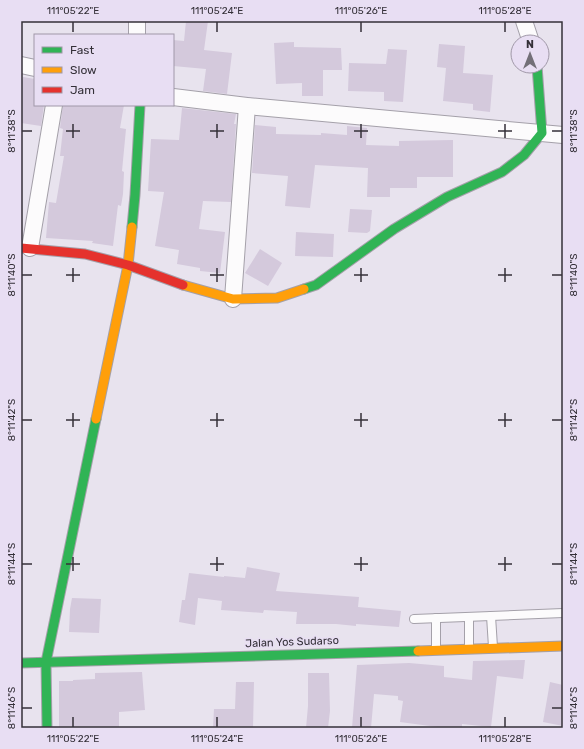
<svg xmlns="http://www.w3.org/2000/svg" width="584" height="749" font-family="Rubik,sans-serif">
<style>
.building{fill:#d4c9dc}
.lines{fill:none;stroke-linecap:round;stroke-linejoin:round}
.lane-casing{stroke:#a4a0a9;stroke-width:10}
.street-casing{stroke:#a4a0a9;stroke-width:18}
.fast-casing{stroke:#a4a0a9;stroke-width:11}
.slow-casing{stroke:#a4a0a9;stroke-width:11}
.jam-casing{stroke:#a4a0a9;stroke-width:11}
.lane{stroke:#fcfbfc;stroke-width:8}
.street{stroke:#fcfbfc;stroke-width:16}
.fast{stroke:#30b455;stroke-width:9}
.slow{stroke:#ff9f0a;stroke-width:9}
.jam{stroke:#e5322d;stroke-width:9}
.ticks{fill:none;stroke:#343038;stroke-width:1.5}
.labels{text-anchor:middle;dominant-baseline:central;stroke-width:3;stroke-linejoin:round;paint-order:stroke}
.street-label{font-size:11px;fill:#343038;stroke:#e8def3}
.neatline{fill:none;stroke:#343038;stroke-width:1.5}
.ticks-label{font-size:10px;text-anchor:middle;fill:#343038}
</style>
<rect width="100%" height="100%" fill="#e8e3ee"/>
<g class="building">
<path d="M186,21H208L204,50L232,53L227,94L203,91L206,69L173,66V40L184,41Z"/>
<path d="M294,42V47L341,48L342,70H323V96H302V83L276,84L274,43Z"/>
<path d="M439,44L465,46L463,73L493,75L490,112L473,110V104L443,101L446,68L437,67Z"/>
<path d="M388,49L407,50L403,102L384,101V92L348,91L349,63L386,64Z"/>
<path d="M23,77L35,79V105H44L41,126L21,123V88Z"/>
<path d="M63,105H124L120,128L126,129L122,171L124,172L123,194L121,206L118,205L113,246L92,243L93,241L46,238L49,202L56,203L64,156H60L63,129L60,128Z"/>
<path d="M182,108L236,114L234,124H236L231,202L203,201L199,229L225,232L220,273L200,271V268L177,264L179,250L155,246L164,192L148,191L151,139L179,140Z"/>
<path d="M255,125L276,127V134L321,135V133L347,135V126L367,128L366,145L399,146V141L453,140V177H417V188H390V197H367L368,168L315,165L310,208L285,206L288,176L252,173Z"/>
<path d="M350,209L372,210L370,231L367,233L348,232Z"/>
<path d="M296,232L334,234L333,257L295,256Z"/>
<path d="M260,249L282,263L268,286L245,273Z"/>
<path d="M247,567L280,573L276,591L359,597L358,607L401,611L399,627L356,624V626L336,624H296L297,612L264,610L263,613L221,610L222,601L198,598L195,625L179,622L182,600H185L189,573L224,577V576L245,578Z"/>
<path d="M72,598L101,599L99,633L69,632L70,609Z"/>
<path d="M525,660L523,679L497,676L491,727L462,724V728H445L400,722L403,701L398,700V696L374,694L371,728H352L357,665L409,663L444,666V677L472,680L473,661Z"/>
<path d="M142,672L145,710L119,712V728H59V681H73V680L95,679V673Z"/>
<path d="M308,673H329L330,711L328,728H306L308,706Z"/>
<path d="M236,682H254L253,728H213L214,709H235Z"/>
<path d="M550,682L563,685V726L543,722Z"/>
</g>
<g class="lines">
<g class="lane-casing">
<g id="lane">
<path d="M491,616L493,647"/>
<path d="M469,617V648"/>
<path d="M414,619L563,613"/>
<path d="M436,649V618"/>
</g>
</g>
<g class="street-casing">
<g id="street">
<path d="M137,21V35"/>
<path d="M524,21L531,42"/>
<path d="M21,65L35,68"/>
<path d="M173,97L247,106L563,135"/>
<path d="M30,248L54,105"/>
<path d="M233,299L247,106"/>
</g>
</g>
<g class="fast-casing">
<g id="fast">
<path d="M132,227L135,195L140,105"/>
<path d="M304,289L316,285L394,229L447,197L502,172L524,155L542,133L537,66"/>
<path d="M21,663L418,651"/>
<path d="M47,728L46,662L96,419"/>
</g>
</g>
<g class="slow-casing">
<g id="slow">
<path d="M183,285L233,299L277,298L304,289"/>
<path d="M96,419L128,265L132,227"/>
<path d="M418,651L563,646"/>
</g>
</g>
<g class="jam-casing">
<path id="jam" d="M21,248L85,254L128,265L183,285"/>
</g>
<use href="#lane" class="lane"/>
<use href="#street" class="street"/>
<use href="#fast" class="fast"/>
<use href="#slow" class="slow"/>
<use href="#jam" class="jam"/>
</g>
<path class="ticks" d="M73,22V32M217,22V32M361,22V32M505,22V32M73,124V138M217,124V138M361,124V138M505,124V138M22,131H32M66,131H80M210,131H224M354,131H368M498,131H512M552,131H562M73,268V282M217,268V282M361,268V282M505,268V282M22,275H32M66,275H80M210,275H224M354,275H368M498,275H512M552,275H562M73,413V427M217,413V427M361,413V427M505,413V427M22,420H32M66,420H80M210,420H224M354,420H368M498,420H512M552,420H562M73,557V571M217,557V571M361,557V571M505,557V571M22,564H32M66,564H80M210,564H224M354,564H368M498,564H512M552,564H562M22,708H32M552,708H562M73,717V727M217,717V727M361,717V727M505,717V727"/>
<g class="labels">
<g class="street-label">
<text transform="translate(292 642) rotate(-2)">Jalan Yos Sudarso</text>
</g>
</g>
<rect width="584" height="749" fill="none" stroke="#e8def3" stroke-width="44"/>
<rect x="34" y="34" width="140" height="72" fill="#e8def3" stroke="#a098a8"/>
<rect x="42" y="47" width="20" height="6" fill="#30b455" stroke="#a098a8"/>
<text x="70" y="54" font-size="12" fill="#343038">Fast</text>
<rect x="42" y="67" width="20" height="6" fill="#ff9f0a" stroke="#a098a8"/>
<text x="70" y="74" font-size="12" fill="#343038">Slow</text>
<rect x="42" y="87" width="20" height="6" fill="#e5322d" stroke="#a098a8"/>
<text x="70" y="94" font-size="12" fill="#343038">Jam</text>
<g transform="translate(530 54)"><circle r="19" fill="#e8def3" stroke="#a098a8"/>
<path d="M0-3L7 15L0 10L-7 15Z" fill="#736f78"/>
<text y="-6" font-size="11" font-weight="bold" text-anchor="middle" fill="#343038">N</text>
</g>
<rect x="22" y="22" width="540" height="705" class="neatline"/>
<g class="ticks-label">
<text x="73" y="14">111°05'22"E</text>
<text x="217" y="14">111°05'24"E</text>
<text x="361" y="14">111°05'26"E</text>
<text x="505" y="14">111°05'28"E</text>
<text transform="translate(11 131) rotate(-90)" y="4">8°11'38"S</text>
<text transform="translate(573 131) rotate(-90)" y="4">8°11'38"S</text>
<text transform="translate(11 275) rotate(-90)" y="4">8°11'40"S</text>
<text transform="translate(573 275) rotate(-90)" y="4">8°11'40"S</text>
<text transform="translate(11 420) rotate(-90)" y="4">8°11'42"S</text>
<text transform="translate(573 420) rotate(-90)" y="4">8°11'42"S</text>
<text transform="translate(11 564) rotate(-90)" y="4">8°11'44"S</text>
<text transform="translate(573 564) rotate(-90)" y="4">8°11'44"S</text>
<text transform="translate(11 708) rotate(-90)" y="4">8°11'46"S</text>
<text transform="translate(573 708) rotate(-90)" y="4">8°11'46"S</text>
<text x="73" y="742">111°05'22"E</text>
<text x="217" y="742">111°05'24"E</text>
<text x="361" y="742">111°05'26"E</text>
<text x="505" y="742">111°05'28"E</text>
</g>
</svg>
